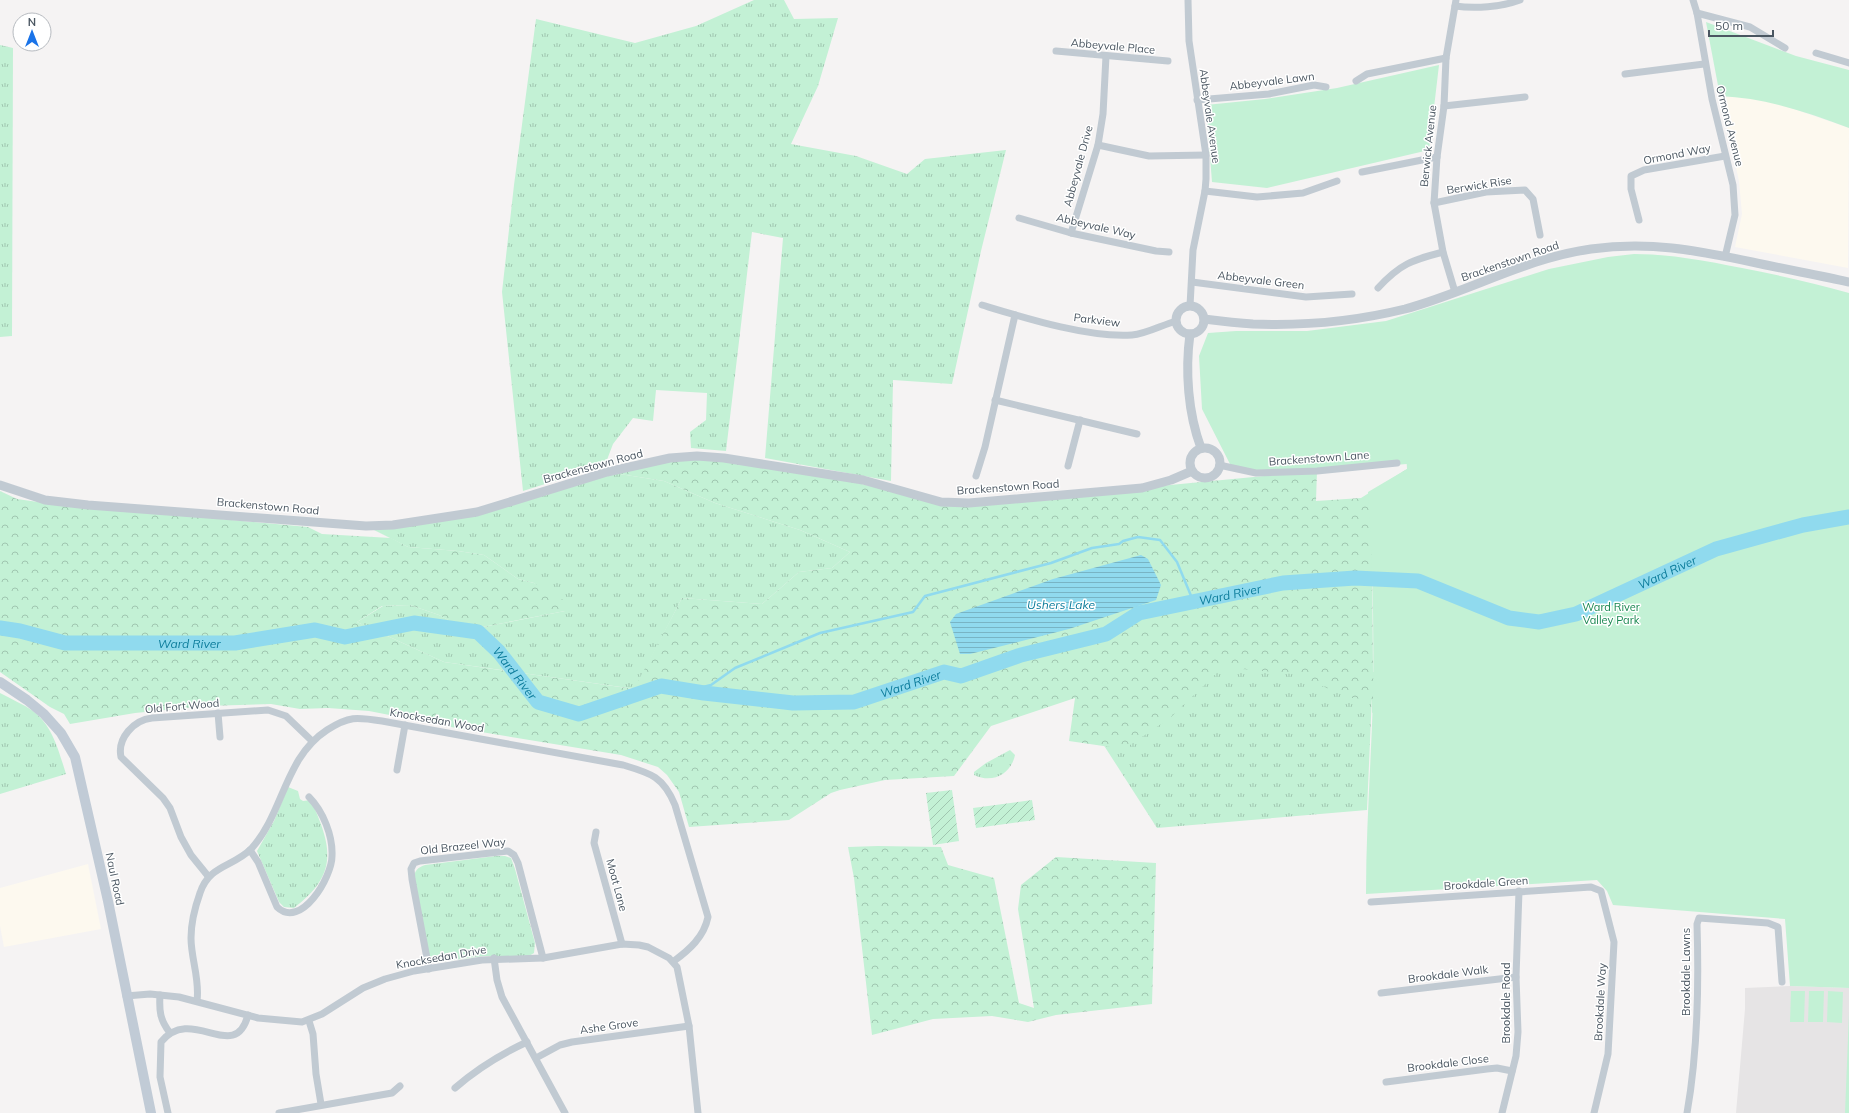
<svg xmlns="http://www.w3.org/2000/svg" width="1849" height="1113" font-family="Mulish,sans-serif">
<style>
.commercial{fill:#fdf9ef}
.education{fill:#e6e4e5}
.grass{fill:url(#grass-tufts)}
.forest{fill:url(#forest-crowns)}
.park{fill:#c3f1d5}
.garden{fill:url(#garden-furrows)}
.water{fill:url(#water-rules)}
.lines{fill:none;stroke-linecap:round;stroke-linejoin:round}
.stream{stroke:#90daee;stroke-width:2.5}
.river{stroke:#90daee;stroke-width:15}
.minor{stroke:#c1cad2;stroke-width:7}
.tertiary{stroke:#c1cad2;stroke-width:9}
.secondary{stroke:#c1cbd6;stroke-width:10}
.labels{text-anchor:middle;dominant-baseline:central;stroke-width:3;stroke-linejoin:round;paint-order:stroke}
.street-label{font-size:11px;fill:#4a5661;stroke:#fff}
.park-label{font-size:11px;fill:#17864f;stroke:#fff}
.water-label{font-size:12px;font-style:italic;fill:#0c7c9b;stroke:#fff}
</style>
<defs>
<pattern id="grass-tufts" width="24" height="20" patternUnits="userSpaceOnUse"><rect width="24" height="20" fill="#c3f1d5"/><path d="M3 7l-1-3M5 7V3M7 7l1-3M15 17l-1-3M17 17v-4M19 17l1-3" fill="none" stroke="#a0c6b0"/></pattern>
<pattern id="forest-crowns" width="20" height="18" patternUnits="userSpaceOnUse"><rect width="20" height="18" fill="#c3f1d5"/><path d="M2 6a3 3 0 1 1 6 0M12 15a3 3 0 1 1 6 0" fill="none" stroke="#a0c6b0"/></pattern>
<pattern id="garden-furrows" width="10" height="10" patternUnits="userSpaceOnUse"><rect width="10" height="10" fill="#c3f1d5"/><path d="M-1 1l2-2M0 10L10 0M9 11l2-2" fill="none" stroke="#a0c6b0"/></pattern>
<pattern id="water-rules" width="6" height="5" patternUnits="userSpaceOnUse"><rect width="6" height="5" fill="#90daee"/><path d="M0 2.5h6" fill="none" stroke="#78b4c4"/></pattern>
</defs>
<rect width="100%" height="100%" fill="#f5f3f3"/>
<g class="commercial">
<path d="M1720,96L1745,97L1779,104L1849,128L1848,268L1735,247L1742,214L1739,181Z"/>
<path d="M88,864L101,929L4,947L0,926V888Z"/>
</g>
<path class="education" d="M1790,986L1849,988V1113H1736L1745,1009V988Z"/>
<g class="grass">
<path d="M754,0H784L794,19L838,18L818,86L791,144L856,156L907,174L925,159L1006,150L981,251L952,384L893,380L891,481L765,458L783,238L752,232L726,451L691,448L690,432L706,420L707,393L656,390L653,421L633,418L613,444L605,465L523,491L502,292L514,185L536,19L635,43L696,26Z"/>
<path d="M0,45L13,48L12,336L0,337Z"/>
<path d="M607,472L664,481L715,503L800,530L850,552L832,568L799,572L762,604L682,598L635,689L444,662L357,622L383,606L410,605L439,615L468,630L565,611L534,583L518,579L484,555L458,551L408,547L366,526L472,513Z"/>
<path d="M1225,665L1373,672L1367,810L1157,828L1103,744Z"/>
<path d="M0,693C11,699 23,704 33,711C53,726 59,752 66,774L0,794Z"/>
<path d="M1010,750L1015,755C1011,774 993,784 974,775V772L986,763Z"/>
<path d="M288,787L298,791L300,799L303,801L311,800C332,847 339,874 294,908L284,907L279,902L257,851L274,821Z"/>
<path d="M496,856H505L511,858L515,869L535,943L534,953L529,956H483L433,963L430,960L414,878C415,870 417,868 425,865Z"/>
</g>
<g class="forest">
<path d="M1577,441L1372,555L1373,672L1513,679L1372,713V700L1352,698L1292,674L1223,667L1170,718L1124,749L1069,741L1075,698L991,726L954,776L885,780L840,790L831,793L789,820L689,827L679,792L667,775L658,767L621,755L451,727L369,711L328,708L300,709L271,704L206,706L135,713L70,724L64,714L50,707L0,672V491L17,499L45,503L308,527L322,534L391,538L408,547L458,551L484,555L518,579L534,583L567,602L565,611L467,630L439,615L410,605L382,606L357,622L444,662L634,689L682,598L762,604L799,572L832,568L850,552L800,530L715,503L664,481L607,472L697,456L800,470L941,502L1097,492L1317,471L1316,501L1361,498L1407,469L1406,451Z"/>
<path d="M878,846L941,847L948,865L994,878L1019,1003L1034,1008L1018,909L1021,885L1056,857L1156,863L1152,1004L1056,1015L1028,1022L992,1016L933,1019L872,1035L854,878L848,847Z"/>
</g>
<g class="park">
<path d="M1706,22L1796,56L1849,70V128C1807,112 1765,98 1720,96Z"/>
<path d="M1439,65L1429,150L1267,188L1212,182L1206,105L1265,99L1337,88Z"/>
<path d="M1634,254C1671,254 1706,261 1742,268C1778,275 1814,283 1849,293V988L1790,986L1785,919L1613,905L1607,891L1597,880L1366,894C1366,828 1371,763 1373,698C1374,629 1373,561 1368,492L1407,469V464L1317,471L1256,474L1231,466L1202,409L1199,356L1208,333L1236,331H1307L1386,321L1549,269L1608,257Z"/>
<path d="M1791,991H1805L1804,1022H1790Z"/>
<path d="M1809,991H1824L1823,1022H1808Z"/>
<path d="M1828,991L1843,992L1842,1023L1827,1022Z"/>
<path d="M1849,1012V1113H1845Z"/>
</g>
<g class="garden">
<path d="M952,790L959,841L933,845L926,793Z"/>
<path d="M1032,800L1035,820L976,828L973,808Z"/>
</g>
<path class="water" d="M1141,555L1148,559L1161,585L1156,600L1069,629L970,654H960L950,622L956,614L1053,579Z"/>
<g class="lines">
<path class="stream" d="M687,691L711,685L735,668L820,633L913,612L925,596L1051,563L1092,548L1119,544L1123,541L1138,537L1160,540L1177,562L1194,603"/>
<path class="river" id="s1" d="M0,628L20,631L65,643H235L315,630L345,637L414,623L478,632L499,652L538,702L579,714L661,686L704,693L793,703L854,702L944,672L961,676L1021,655L1106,634L1139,613L1283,583L1355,578L1418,581L1509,618L1539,622L1576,614L1716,549L1803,525L1849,517"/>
<g class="minor">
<path d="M1188,0L1189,41L1206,155V179L1205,191L1193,250L1190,306"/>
<path d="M1693,0L1697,13L1712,99L1733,185L1735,215L1725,257"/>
<path d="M1455,6C1475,9 1501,7 1520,0"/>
<path d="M1697,13L1750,27L1785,48"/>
<path d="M1056,51L1168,61"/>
<path d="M1816,53L1849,63"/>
<path d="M1625,74L1704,64"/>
<path d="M1356,81L1367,74L1446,58"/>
<path d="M1197,100L1269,94L1314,85L1326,87"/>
<path d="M1444,106L1525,97"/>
<path d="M1098,145L1149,156L1206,155"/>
<path d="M1362,172L1437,157"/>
<path d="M1205,191L1257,197L1303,193L1337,181"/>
<path d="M1434,203L1486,192L1525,190L1533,199L1540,235"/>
<path d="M1019,218L1071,233L1156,251L1169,252"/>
<path d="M1639,220L1631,189V176L1644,170L1725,156"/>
<path d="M1071,233L1098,145L1103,114L1106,56"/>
<path d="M1192,282L1306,297L1352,294"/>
<path d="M1378,288C1400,264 1412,260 1443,252"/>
<path d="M1455,292L1443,252L1434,203L1437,157L1444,106L1446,58L1456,0"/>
<path d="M982,305C1025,318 1088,338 1132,335C1146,334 1162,325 1176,321"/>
<path d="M995,400L1137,434"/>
<path d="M1219,465L1256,473L1317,471L1397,463"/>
<path d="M1068,466L1080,420"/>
<path d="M976,476L985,447L1015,315"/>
<path d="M218,713L220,737"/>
<path d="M397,770L405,725"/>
<path d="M596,832L594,843L622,944"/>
<path d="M250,850L258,862L277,907C301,930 332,877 332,856C333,836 323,811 309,797"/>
<path d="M208,876L191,855L181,837L170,808L163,798L121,757C117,738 134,720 152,718L268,710L286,716L312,741"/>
<path d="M1371,902L1591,887L1601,891L1614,942L1608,1054L1594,1113"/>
<path d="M494,958L497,980L502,997L565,1113"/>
<path d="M429,969L412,879L411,869L414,863L420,861L508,851L514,855L518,863L543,958"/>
<path d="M1381,993L1516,977"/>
<path d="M160,995C159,1011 160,1020 170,1033"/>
<path d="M126,996L150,994L179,997L258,1018L302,1022L322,1014L363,988L385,979L414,971L482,960L543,958L622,944L639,945L648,947L669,958L677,967L689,1026L698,1113"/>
<path d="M197,1001C200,979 191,959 191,938C191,923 195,907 200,893C209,865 233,867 251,849C284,813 284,758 327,730C349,716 356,717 382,721L623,765C650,773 663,776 675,805L708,917C704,937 689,950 674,961"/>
<path d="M309,1021L313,1034L316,1074L321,1104"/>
<path d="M536,1058L560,1045L572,1042L689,1026"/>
<path d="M1386,1082L1487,1069L1497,1068L1512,1071"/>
<path d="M455,1088C478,1068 499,1055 527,1042"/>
<path d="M168,1113L160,1077L161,1042C192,1004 235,1065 248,1015"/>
<path d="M279,1113L392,1093L400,1086"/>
<path d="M1502,1113L1516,1056L1518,1032L1516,977L1519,891"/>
<path d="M1687,1113C1698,1051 1699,987 1697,924L1699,918L1768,923L1778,927L1782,982"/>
</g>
<g class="tertiary">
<circle cx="1190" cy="320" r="14"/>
<path d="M1204,319C1220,321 1237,323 1253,324C1303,326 1356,321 1405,309C1468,292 1526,258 1591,249C1649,241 1695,250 1752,262C1784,269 1817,275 1849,282"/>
<path d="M1190,334C1185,371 1188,413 1201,448"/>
<circle cx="1205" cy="463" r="15"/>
<path d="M0,485L45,500L88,505L366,526L393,525L477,512L607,472L670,458L697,456L724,458L863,480L941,502L969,503L1142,488L1171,480L1192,471"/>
</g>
<path class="secondary" d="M0,682L27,700L44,714L61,733L75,757L108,901L151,1113"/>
</g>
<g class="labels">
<g class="street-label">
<text transform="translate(1113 46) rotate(5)">Abbeyvale Place</text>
<text transform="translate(1272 81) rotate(-7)">Abbeyvale Lawn</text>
<text transform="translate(1210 116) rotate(82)">Abbeyvale Avenue</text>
<text transform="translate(1730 126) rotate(76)">Ormond Avenue</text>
<text transform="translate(1428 146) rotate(-84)">Berwick Avenue</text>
<text transform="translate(1677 154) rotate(-11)">Ormond Way</text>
<text transform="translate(1078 166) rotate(-75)">Abbeyvale Drive</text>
<text transform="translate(1479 185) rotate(-9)">Berwick Rise</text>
<text transform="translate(1096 226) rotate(13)">Abbeyvale Way</text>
<text transform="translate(1510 261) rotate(-19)">Brackenstown Road</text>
<text transform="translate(1261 280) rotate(7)">Abbeyvale Green</text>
<text transform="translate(1097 320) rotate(7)">Parkview</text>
<text transform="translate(1319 458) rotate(-4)">Brackenstown Lane</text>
<text transform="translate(593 466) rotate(-15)">Brackenstown Road</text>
<text transform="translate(1008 487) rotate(-4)">Brackenstown Road</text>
<text transform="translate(268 506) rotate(5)">Brackenstown Road</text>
<text transform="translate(182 706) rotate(-5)">Old Fort Wood</text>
<text transform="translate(437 720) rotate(10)">Knocksedan Wood</text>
<text transform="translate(463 846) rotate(-6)">Old Brazeel Way</text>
<text transform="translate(115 879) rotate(78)">Naul Road</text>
<text transform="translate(1486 883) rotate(-4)">Brookdale Green</text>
<text transform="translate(617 885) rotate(75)">Moat Lane</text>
<text transform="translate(441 957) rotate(-10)">Knocksedan Drive</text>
<text transform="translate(1686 972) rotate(-90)">Brookdale Lawns</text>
<text transform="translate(1448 974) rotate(-7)">Brookdale Walk</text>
<text transform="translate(1600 1002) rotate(-87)">Brookdale Way</text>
<text transform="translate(1506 1003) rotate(-90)">Brookdale Road</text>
<text transform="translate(609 1026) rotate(-8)">Ashe Grove</text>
<text transform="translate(1448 1063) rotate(-7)">Brookdale Close</text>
</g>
<g class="park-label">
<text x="1611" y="607">Ward River<tspan x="1611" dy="13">Valley Park</tspan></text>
</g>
<g class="water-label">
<text stroke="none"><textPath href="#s1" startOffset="1751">Ward River</textPath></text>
<text stroke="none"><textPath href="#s1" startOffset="1295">Ward River</textPath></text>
<text x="1061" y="604">Ushers Lake</text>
<text stroke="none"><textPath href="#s1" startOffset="191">Ward River</textPath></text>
<text stroke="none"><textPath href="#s1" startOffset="539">Ward River</textPath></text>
<text stroke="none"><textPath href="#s1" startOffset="959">Ward River</textPath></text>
</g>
</g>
<g transform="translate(32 32)"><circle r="19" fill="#ffffff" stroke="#b7bbc0"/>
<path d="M0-3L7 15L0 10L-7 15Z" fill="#1a73e8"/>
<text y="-6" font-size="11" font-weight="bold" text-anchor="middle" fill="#4a5661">N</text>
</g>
<path d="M1709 30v6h64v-6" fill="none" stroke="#4a5661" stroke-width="2"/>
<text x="1715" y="30" font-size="12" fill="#4a5661" stroke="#ffffff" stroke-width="3" paint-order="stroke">50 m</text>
</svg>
